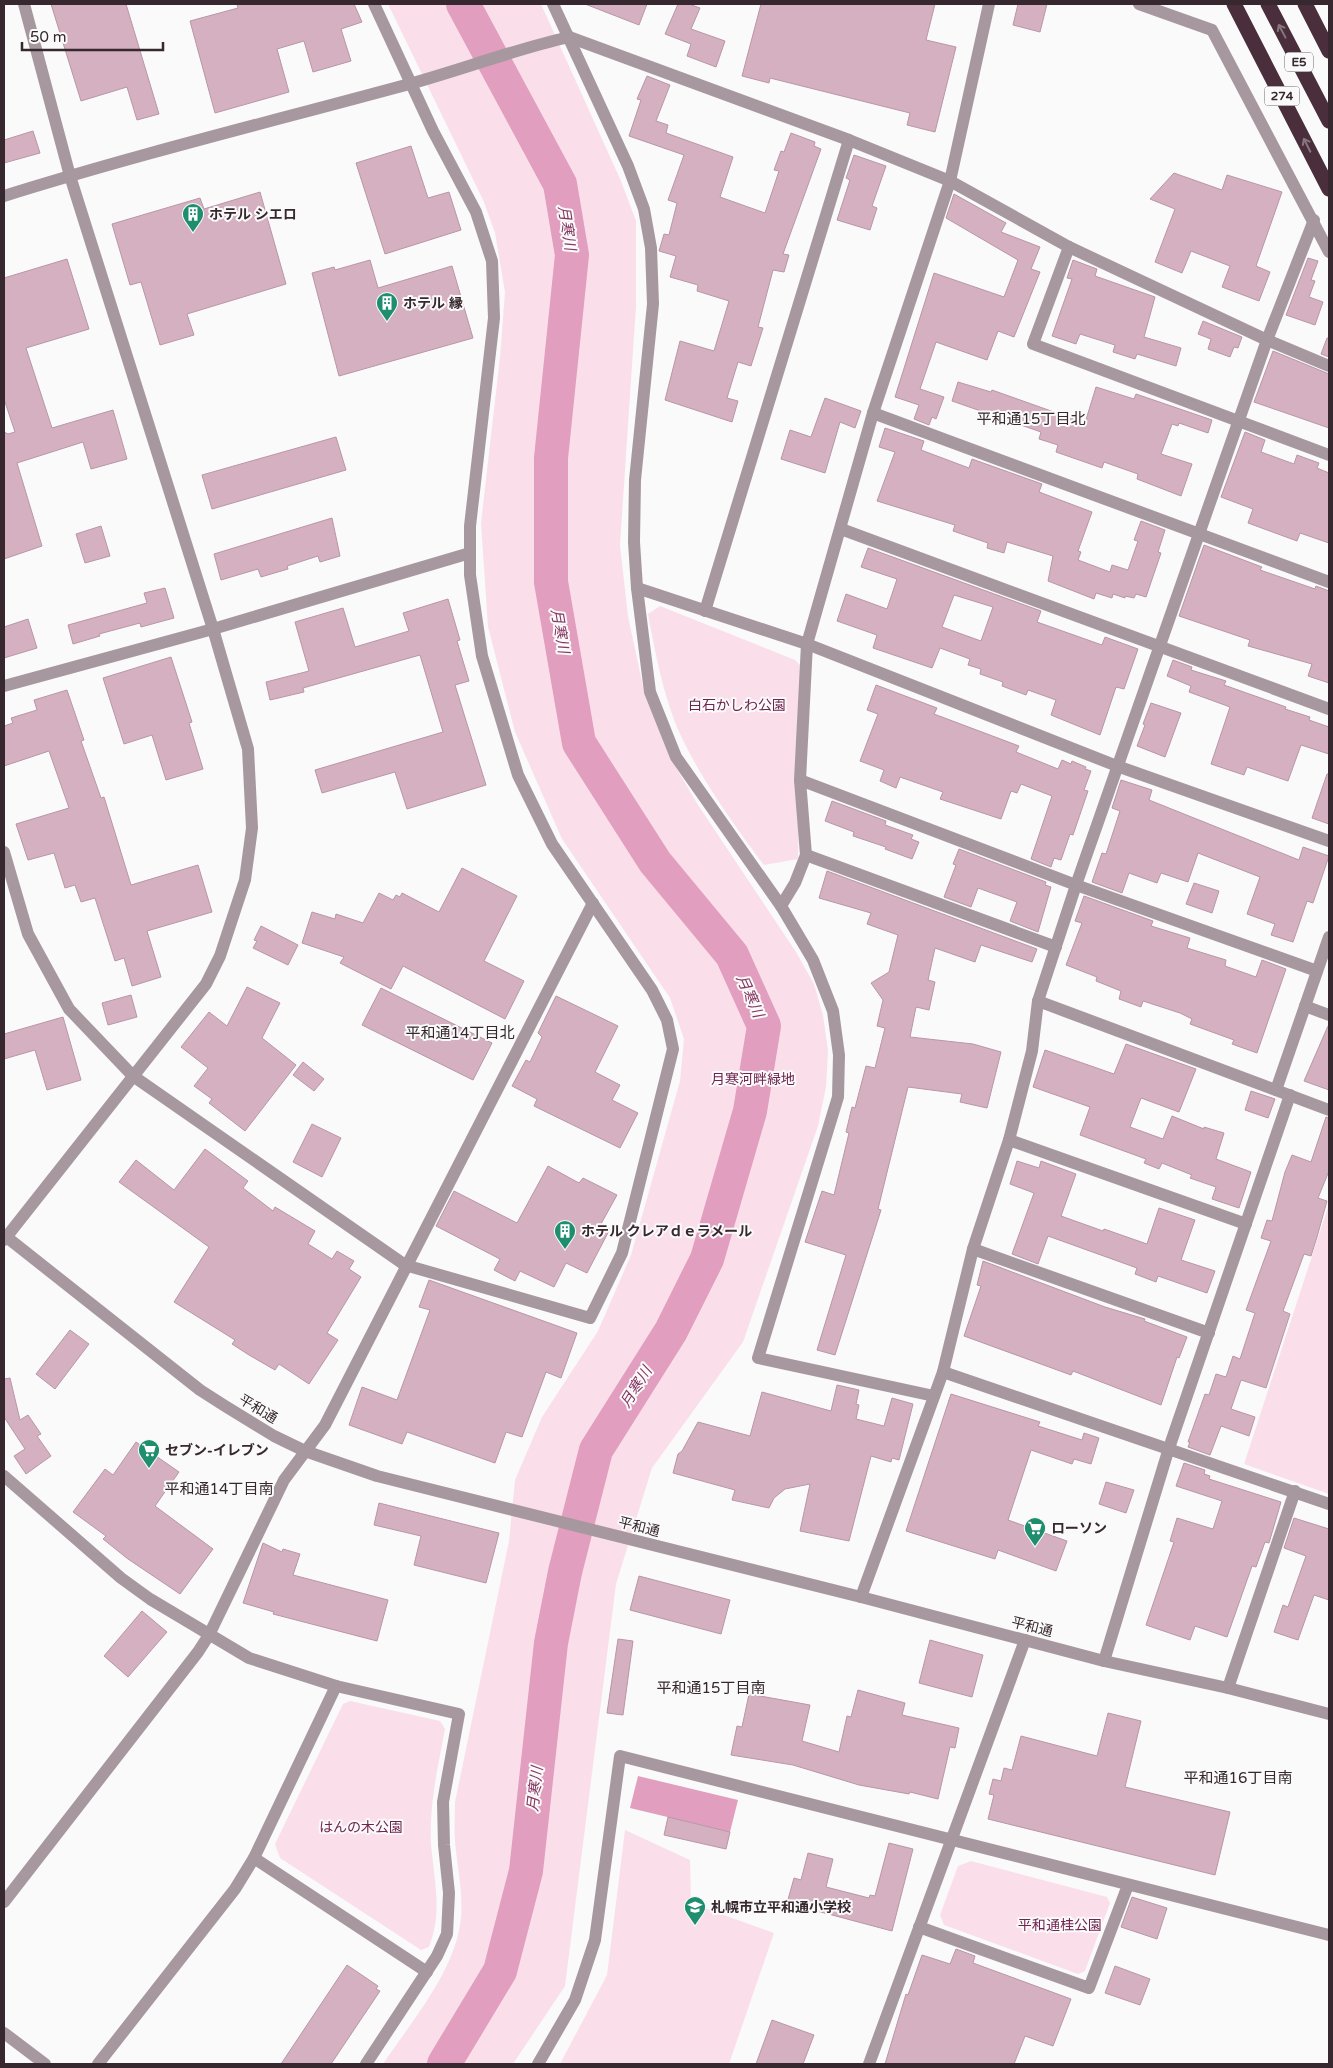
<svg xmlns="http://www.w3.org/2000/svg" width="1333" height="2068" font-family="'Varela Round','Noto Sans JP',sans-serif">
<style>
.green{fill:#fadfeb}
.water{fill:#e19ebe}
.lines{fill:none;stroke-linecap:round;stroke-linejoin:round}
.river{stroke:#e19ebe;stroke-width:34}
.building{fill:#d4b0c0;stroke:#b996a6;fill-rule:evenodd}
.minor{stroke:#a7989f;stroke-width:12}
.highway{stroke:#4a2e3c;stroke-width:15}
.oneway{stroke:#88757e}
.labels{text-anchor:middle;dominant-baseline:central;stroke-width:4;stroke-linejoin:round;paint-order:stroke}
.shield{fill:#fafafa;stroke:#71676b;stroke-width:1}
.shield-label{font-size:12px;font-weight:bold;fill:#36282e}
.poi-label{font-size:14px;font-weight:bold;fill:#36282e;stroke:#fafafa;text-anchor:start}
.park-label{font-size:14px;fill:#70234f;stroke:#fafafa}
.street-label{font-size:14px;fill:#36282e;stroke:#fafafa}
.water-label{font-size:15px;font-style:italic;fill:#853662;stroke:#fafafa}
.neighbourhood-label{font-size:15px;fill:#36282e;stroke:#fafafa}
</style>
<rect width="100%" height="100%" fill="#fafafa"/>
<g class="green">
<path d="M388,4H541L621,181L636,221V306L620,545L628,616L645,696L671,759L698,805L796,952L814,984L823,1015L828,1051L826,1087L818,1126L743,1342L652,1468L616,1584L565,1986L513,2064H383C411,2022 457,1969 461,1917C463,1891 457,1866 455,1841C454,1828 455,1815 455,1802L509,1541L515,1480L542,1417L598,1331L631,1255L680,1081L684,1039L670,998L562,839L515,732L488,627L481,523L500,357L505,292L495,233L484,202Z"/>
<path d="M660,606L795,660L801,666L798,859L764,865C733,824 687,760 671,711C660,679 654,646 648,614Z"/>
<path d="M1329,1204V1494L1244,1464Z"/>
<path d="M350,1701L440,1721L445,1729C438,1767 429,1804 431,1844C434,1880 443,1911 429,1947L421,1950L280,1858L275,1844L343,1704Z"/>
<path d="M625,1830L690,1860L691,1903L774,1933L729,2064H560L607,1975Z"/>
<path d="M971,1861L1107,1897L1110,1903L1085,1971L1078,1974L944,1925L940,1915L958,1866Z"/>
</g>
<path class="water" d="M638,1776L738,1800L730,1832L630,1808Z"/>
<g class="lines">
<path class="river" d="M444,2064L500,1971L526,1871L551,1643L565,1572L596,1450L671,1331L707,1259L750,1111L764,1026L732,955L655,862L579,743L551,582V458L572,255L560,184L463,4"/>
</g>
<g class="building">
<path d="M51,4H126L159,114L137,120L127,87L81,101Z"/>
<path d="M237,4H354L362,22L341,29L351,61L313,72L304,41L277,49L289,92L215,113L190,21L238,8Z"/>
<path d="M585,4H647L639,25Z"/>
<path d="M678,4H689L700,8L691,29L725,41L716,67L687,56L691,44L665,34Z"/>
<path d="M761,4H935L926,40L956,47L935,132L907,125L910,113L770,78L769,83L742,76Z"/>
<path d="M1018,4H1047L1040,32L1013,25Z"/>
<path d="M647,76L670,85L656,121L668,125L666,133L733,157L720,197L765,213L779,171L774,170L781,151L784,152L791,133L815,142L814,146L821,149L783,254L789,255L784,272L773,270L758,327L763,328L751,366L738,362L727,398L738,401L732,422L665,400L680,341L714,351L729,301L697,291L698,285L670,277L676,256L659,251L664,234L669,235L677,203L668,200L684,155L629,136L641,100L637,99Z"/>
<path d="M33,131L40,153L4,163V140Z"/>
<path d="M411,146L428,198L449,192L461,230L385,254L356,163Z"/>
<path d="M854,155L886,166L872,206L877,208L870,230L837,220L850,180L846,178Z"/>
<path d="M1174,173L1222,190L1227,175L1282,192L1256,266L1270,272L1259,301L1222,287L1230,266L1191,251L1182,273L1155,262L1175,209L1150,199Z"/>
<path d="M260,192L286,284L187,314L194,335L160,345L141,282L130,285L112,224L200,198L204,209Z"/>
<path d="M954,194L1006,223L1001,232L1040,247L1031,269L1040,272L1014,337L998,331L987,360L936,342L920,389L944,397L936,419L932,417L929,425L914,419L919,405L895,397L934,273L1004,297L1018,260L946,218Z"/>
<path d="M1308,258L1318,261L1311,280L1315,281L1309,297L1323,302L1315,325L1286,315Z"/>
<path d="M67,259L89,329L26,348L52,428L113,410L127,459L91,469L83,442L17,463L42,546L4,559V432L8,434L15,432L4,399V278Z"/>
<path d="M370,260L378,288L452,266L473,338L339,376L312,273L334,267L335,270Z"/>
<path d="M1073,260L1097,269L1095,276L1155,297L1144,337L1181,348L1176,366L1137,354L1135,359L1113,352L1115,345L1080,334L1076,344L1052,336L1072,279L1067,278Z"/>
<path d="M1203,321L1242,337L1238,348L1234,347L1230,357L1208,349L1211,339L1198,334Z"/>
<path d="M1327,338H1329V357L1321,354Z"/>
<path d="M1273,351L1329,374V428L1254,402Z"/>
<path d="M958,382L991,392L992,390L1085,423L1096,387L1134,399L1136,394L1212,420L1208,433L1179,423L1178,426L1172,424L1161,454L1192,464L1181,496L1137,479L1138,474L1104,462L1102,468L1056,452L1058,445L1039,439L1041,432L952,401Z"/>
<path d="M825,398L861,411L855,428L840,422L825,473L781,459L790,430L811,437Z"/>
<path d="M885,428L924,441L921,450L969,468L972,459L1042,484L1039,492L1092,512L1078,551L1081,552L1078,560L1110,572L1112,565L1128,570L1138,541L1134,540L1141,521L1165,530L1158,552L1161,553L1146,597L1136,594L1134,598L1125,596V598L1113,594L1112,598L1096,593L1094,599L1048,581L1053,556L1007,542L1004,553L987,548L988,543L953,531L955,525L877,501L895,452L879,447Z"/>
<path d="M1245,432L1265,440L1261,452L1294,464L1297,455L1319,463L1317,468L1329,473V543L1300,533L1297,541L1248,523L1253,509L1221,497Z"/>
<path d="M336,437L346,470L212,509L202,475Z"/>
<path d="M332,518L340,556L320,562L318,556L287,566L288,569L261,577L258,569L221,580L214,554Z"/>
<path d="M101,526L110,556L85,563L76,534Z"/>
<path d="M1204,545L1262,567L1260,570L1315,589L1316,586L1329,591V683L1308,676L1312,664L1248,646L1250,640L1179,616Z"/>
<path d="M868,548L1041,611L1037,622L1102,645L1105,637L1138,649L1124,689L1116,687L1100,735L1051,715L1056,700L1028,690L1026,695L1002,686L1003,682L980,674L981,669L968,665L970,659L940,648L932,668L873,648L877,635L837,621L846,594L887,609L897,579L861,567ZM954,595L993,607L981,641L942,627Z"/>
<path d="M165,588L174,618L141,627L140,623L99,634L100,636L73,644L68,625L147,603L144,593Z"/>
<path d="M448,599L460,640L457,641L469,681L455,685L486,785L407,809L395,772L322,793L315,770L443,732L420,655L303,688L304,692L270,700L266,682L309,671L295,622L343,608L355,647L409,631L403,613Z"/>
<path d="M28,619L37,648L4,658V627Z"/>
<path d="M171,657L192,722L189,723L203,769L166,780L152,735L124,744L103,678Z"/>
<path d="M1173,660L1192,667L1191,670L1226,681L1224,685L1286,707L1285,709L1310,717L1309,720L1329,727V754L1301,745L1288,781L1247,767L1244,775L1211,764L1230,707L1189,692L1191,686L1167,676Z"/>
<path d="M876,685L937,708L934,714L1019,746L1016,752L1058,769L1062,760L1071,764L1072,761L1086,767L1085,769L1091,771L1084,790L1088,791L1073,835L1070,834L1061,860L1054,858L1051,867L1031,859L1052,796L1021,784L1017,793L1011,791L1001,819L940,799L943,792L900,777L896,788L880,781L884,770L860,761L878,714L867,710Z"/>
<path d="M67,690L84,740L81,741L101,798L104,797L131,885L198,865L212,912L147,931L161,977L132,986L124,958L115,961L95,898L81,902L75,885L65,888L54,853L28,860L16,824L69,808L49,751L4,766V726L13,723L11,718L37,710L34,700Z"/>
<path d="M1151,703L1181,713L1165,757L1137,746L1145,725L1143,724Z"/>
<path d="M1327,774H1329V824L1312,818Z"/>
<path d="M1121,780L1152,790L1149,800L1299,860L1303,847L1329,856L1313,903L1307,901L1293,942L1271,935L1275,924L1247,914L1260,877L1198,853L1188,882L1161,873L1157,883L1129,873L1122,893L1092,882L1102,853L1106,854L1120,811L1112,808Z"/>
<path d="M832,801L886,821L885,825L913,835L911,839L919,842L912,859L885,849L886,847L853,836L854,832L825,821Z"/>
<path d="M959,849L1046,882L1045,885L1051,887L1038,932L1010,921L1017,902L978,888L971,907L944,897L956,865L953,864Z"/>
<path d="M462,868L517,896L484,961L524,981L505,1019L403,966L391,989L340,963L344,957L302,943L312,912L335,919L336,914L363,923L379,893L393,900L396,895L400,897L402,893L439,912Z"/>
<path d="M827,871L1037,949L1032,962L981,945L975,962L935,948L928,980L935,982L929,1010L916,1007L910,1037L973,1044L1001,1052L987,1108L960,1102L962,1094L908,1087L878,1209L881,1210L835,1355L817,1350L846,1255L805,1242L822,1191L834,1195L849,1133L846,1132L852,1107L855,1108L866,1066L875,1068L885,1028L877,1026L883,1000L871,983L889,972L898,935L867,924L871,913L819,898Z"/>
<path d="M1194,883L1219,891L1212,913L1186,904Z"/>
<path d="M1084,896L1153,921L1151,926L1190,938L1187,948L1226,960L1225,966L1256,977L1262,960L1286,969L1257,1053L1232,1044L1234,1040L1190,1024L1192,1019L1180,1013L1143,1001L1141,1007L1119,999L1121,991L1096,981L1097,977L1066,965L1082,923L1075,921Z"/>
<path d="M261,926L298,945L288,965L253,948L257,941L254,940Z"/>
<path d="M247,987L280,1003L262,1038L296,1065L245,1131L209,1103L212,1099L194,1086L208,1068L181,1047L209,1012L227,1026Z"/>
<path d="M381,988L492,1043L473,1080L362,1025Z"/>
<path d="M131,995L137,1017L108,1025L102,1003Z"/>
<path d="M556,996L618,1026L595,1072L620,1085L612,1100L638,1113L620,1148L534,1106L537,1099L512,1086L526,1060L530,1062L542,1037L538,1033Z"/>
<path d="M63,1017L81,1080L47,1090L35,1050L4,1059V1034Z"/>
<path d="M1328,1026H1329V1090L1304,1081Z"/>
<path d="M1126,1044L1196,1069L1179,1112L1141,1098L1130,1127L1163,1139L1172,1116L1204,1129V1127L1224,1133L1216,1159L1251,1172L1239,1208L1212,1199L1216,1187L1190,1178L1192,1175L1162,1163L1159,1169L1144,1163L1146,1159L1080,1135L1090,1107L1033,1087L1045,1050L1114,1074Z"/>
<path d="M303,1062L324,1079L314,1091L293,1075Z"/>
<path d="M1251,1091L1275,1099L1268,1118L1245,1110Z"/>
<path d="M1326,1117L1329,1118V1171L1318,1198L1327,1201L1317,1237L1311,1256L1304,1254L1283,1311L1290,1314L1266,1388L1241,1380L1231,1409L1255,1417L1249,1436L1221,1426L1210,1455L1188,1447L1190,1442H1188L1205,1394L1209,1395L1216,1374L1226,1377L1233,1356L1240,1359L1255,1313L1246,1310L1271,1241L1261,1238L1267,1220L1272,1221L1285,1172L1292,1155L1311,1162Z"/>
<path d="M312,1124L341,1138L322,1177L293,1162Z"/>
<path d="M205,1149L248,1181L243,1188L273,1211L275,1207L315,1231L308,1244L332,1259L337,1251L354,1261L349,1269L361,1277L327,1333L338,1340L309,1384L279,1364L275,1370L249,1355L232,1344L235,1340L174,1302L209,1247L119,1182L136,1160L174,1190Z"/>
<path d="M1017,1161L1039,1168L1041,1161L1076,1174L1061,1216L1103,1231L1104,1229L1147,1244L1159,1208L1195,1220L1181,1260L1215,1271L1207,1293L1158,1276L1156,1282L1135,1274L1137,1268L1048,1236L1038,1264L1012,1254L1034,1193L1010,1184Z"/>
<path d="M548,1166L579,1183L583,1178L617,1195L601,1224L610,1229L587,1273L566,1263L554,1287L520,1271L515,1281L494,1270L500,1259L436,1226L454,1191L517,1223Z"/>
<path d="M983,1261L1105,1307L1145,1319L1144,1321L1187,1337L1179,1358L1177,1357L1161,1405L1073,1371L1071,1375L964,1336L981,1286L977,1285Z"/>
<path d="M429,1280L577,1333L561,1378L546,1372L522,1437L506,1432L495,1463L407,1432L402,1444L349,1425L362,1387L397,1400L430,1310L419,1307Z"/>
<path d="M70,1330L89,1344L55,1389L36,1374Z"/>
<path d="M10,1378L20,1420L28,1415L41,1434L37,1436L51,1456L26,1474L14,1456L25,1449L4,1417V1379Z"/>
<path d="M837,1385L859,1390L856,1404L859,1405L856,1419L884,1426L892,1398L913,1404L899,1460L892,1458L891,1462L871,1456L849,1541L800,1531L810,1484L785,1489L774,1498L769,1508L732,1500L735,1490L673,1473L678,1454L682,1451L698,1422L750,1436L762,1392L831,1411Z"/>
<path d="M951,1394L1040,1422L1038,1426L1082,1440L1084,1433L1099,1438L1091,1464L1074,1459L1072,1464L1031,1450L1008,1520L1067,1541L1056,1571L998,1550L995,1559L906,1531Z"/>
<path d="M136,1442L179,1472L155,1506L213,1549L180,1594L128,1559L103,1539L106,1536L73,1512L105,1469L113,1475Z"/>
<path d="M1184,1463L1205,1470L1204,1474L1210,1476L1209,1479L1281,1502L1269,1543L1265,1542L1256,1567L1252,1566L1227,1637L1195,1626L1190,1640L1146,1625L1174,1542L1170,1541L1177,1518L1213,1529L1222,1501L1176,1486Z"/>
<path d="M1106,1482L1134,1490L1126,1513L1099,1504Z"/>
<path d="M379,1503L499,1533L486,1583L414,1565L421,1536L374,1525Z"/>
<path d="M1294,1518L1329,1529V1600L1314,1595L1298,1640L1274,1632L1283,1605L1288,1607L1306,1556L1284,1548Z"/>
<path d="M263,1543L282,1552L283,1549L300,1554L293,1575L388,1600L377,1641L273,1614L274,1612L243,1603Z"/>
<path d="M639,1576L730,1600L721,1634L630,1610Z"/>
<path d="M142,1611L167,1632L128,1677L104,1656Z"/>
<path d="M618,1639L633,1641L623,1715L607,1713Z"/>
<path d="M930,1640L983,1655L972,1697L919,1683Z"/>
<path d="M858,1690L905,1703L902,1715L959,1728L955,1748L950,1747L938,1799L910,1792L909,1794L859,1785L793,1765L731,1755L737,1726L742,1727L749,1694L810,1705L802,1741L839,1752L847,1716L851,1717Z"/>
<path d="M1108,1713L1141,1721L1125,1787L1230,1812L1215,1875L988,1819L994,1795L989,1794L993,1779L1001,1781L1004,1768L1012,1770L1021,1736L1097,1756Z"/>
<path d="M668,1817L730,1832L726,1849L664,1835Z"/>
<path d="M889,1843L913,1849L892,1931L787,1903L794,1878L801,1880L808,1853L833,1859L826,1887L869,1898L870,1895L875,1896Z"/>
<path d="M1132,1897L1167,1908L1157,1939L1121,1927Z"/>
<path d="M956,1949L975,1956L973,1963L1071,1999L1053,2046L1025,2036L1014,2064H885L906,1994L908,1995L922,1955L950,1964Z"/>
<path d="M347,1965L378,1986L376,1989L380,1991L331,2064H281Z"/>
<path d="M1115,1966L1150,1979L1140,2005L1105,1993Z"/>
<path d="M772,2020L814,2035L803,2064H756Z"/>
</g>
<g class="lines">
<g class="minor">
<path d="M553,4L628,166L644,209L651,248L653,304L635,480L634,542L637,588L650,692L676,757L781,906L813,960L833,1011L839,1055L838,1097L758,1358L934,1396"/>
<path d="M1139,4L1212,30L1329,252"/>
<path d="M4,196C135,155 269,122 402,86C458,71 512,50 569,37L849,140L950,181L1069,247L1267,340L1329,366"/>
<path d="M1069,247L1033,344L1329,455"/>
<path d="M873,413L1329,582"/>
<path d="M841,529L1329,709"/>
<path d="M637,588L807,644L1117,766L1329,841"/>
<path d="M705,611L849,140"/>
<path d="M4,686L213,629L470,553"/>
<path d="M800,780L1076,885L1317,971"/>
<path d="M4,852L28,934L69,1009L133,1076L405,1265L590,1318L622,1253L673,1049L667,1020L652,990L552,844L518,775L482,656L470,575V526L494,318L492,261L476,212L433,131L374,4"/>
<path d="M806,855L1056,947"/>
<path d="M781,906L795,883L806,855L800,780L807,644L873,413L950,181L989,4"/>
<path d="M1038,1001L1329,1110"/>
<path d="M1305,1006L1329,1015"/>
<path d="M1276,1090L1329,937"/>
<path d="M1009,1140L1246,1224"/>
<path d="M4,1235L200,1390L225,1406L274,1436L305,1451L377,1476L861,1597L1104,1661L1228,1688L1329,1714"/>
<path d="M4,1240L206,984L220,956L245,880L252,828L248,749L213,629L70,176L24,4"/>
<path d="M973,1249L1209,1333"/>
<path d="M943,1372L1329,1504"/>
<path d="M4,1476L121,1578L150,1599L249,1658L336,1686L459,1714L443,1802L444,1845L449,1893L447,1934L437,1956L366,2064"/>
<path d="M861,1597L943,1372L973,1249L1009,1140L1032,1051L1038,1001L1076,885L1267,340L1314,220"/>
<path d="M1104,1661L1169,1448L1290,1095"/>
<path d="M1228,1688L1295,1491"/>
<path d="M254,1858L427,1972"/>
<path d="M4,1902L198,1652L209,1635L284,1480L325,1425L593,903"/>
<path d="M919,1927L1089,1988L1128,1885"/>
<path d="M4,2033L45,2064"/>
<path d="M98,2064L235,1889L254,1858L336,1686"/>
<path d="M538,2064L575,2000L595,1940L620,1756L1329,1935"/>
<path d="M869,2064L1025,1640"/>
</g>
<g class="highway">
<path d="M1234,4L1329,189"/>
<path d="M1268,4L1329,121"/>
<path d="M1305,4L1329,51"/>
</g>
</g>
<defs><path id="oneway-shaft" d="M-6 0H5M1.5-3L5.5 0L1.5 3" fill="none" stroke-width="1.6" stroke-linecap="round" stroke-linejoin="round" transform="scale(1.25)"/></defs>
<g class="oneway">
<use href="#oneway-shaft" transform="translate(1282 31) rotate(-118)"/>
<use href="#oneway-shaft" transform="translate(1307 145) rotate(-117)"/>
</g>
<defs>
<g id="building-pin" transform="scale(1.125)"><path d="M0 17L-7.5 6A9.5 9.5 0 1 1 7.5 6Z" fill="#1e8e6e" stroke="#fafafa"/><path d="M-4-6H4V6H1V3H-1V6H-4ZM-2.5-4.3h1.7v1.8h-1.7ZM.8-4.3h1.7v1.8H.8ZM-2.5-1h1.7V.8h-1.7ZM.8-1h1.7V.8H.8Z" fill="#fff"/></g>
<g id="supermarket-pin" transform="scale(1.125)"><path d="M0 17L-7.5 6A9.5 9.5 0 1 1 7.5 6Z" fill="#1e8e6e" stroke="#fafafa"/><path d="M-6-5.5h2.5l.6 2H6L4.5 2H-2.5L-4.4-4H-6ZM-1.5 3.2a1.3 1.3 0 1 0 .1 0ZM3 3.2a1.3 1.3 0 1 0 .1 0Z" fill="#fff"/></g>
<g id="school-pin" transform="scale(1.125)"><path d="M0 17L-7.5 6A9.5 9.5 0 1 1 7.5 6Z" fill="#1e8e6e" stroke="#fafafa"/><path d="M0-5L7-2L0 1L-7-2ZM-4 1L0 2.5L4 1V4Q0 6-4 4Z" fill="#fff"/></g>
</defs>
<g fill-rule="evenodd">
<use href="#building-pin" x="193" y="214"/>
<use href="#building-pin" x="387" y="303"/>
<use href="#building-pin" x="565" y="1231"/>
<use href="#supermarket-pin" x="149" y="1450"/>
<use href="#supermarket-pin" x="1035" y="1528"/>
<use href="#school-pin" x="695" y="1907"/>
</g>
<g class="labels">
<g class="shield">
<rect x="1285" y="52.5" width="28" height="19" rx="4"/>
<rect x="1264.5" y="86.5" width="35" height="19" rx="4"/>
</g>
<g class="shield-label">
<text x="1299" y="62">E5</text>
<text x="1282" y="96">274</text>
</g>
<g class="poi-label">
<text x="209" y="214">ホテル シエロ</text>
<text x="403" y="303">ホテル 縁</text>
<text x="581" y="1231">ホテル クレアｄｅラメール</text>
<text x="165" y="1450">セブン-イレブン</text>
<text x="1051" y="1528">ローソン</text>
<text x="711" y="1907">札幌市立平和通小学校</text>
</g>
<g class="park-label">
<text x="737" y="705">白石かしわ公園</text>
<text x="753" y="1079">月寒河畔緑地</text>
<text x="361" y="1827">はんの木公園</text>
<text x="1060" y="1925">平和通桂公園</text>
</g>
<g class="street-label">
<text transform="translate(258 1409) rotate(31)">平和通</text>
<text transform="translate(639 1527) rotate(14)">平和通</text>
<text transform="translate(1032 1627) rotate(14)">平和通</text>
</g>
<g class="water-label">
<text transform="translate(567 228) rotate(81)">月寒川</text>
<text transform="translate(560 631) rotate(80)">月寒川</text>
<text transform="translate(750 996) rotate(66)">月寒川</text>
<text transform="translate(636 1387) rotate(-58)">月寒川</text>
<text transform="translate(535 1789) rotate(-84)">月寒川</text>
</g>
<g class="neighbourhood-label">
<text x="1031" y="419">平和通15丁目北</text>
<text x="460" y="1033">平和通14丁目北</text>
<text x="219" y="1489">平和通14丁目南</text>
<text x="711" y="1688">平和通15丁目南</text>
<text x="1238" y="1778">平和通16丁目南</text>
</g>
</g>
<rect width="1333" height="2068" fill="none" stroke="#36282e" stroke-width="10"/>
<path d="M22 42v8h141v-8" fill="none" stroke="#36282e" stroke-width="2.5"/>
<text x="30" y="42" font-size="15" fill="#36282e" stroke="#fafafa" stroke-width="4" paint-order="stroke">50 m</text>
</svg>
